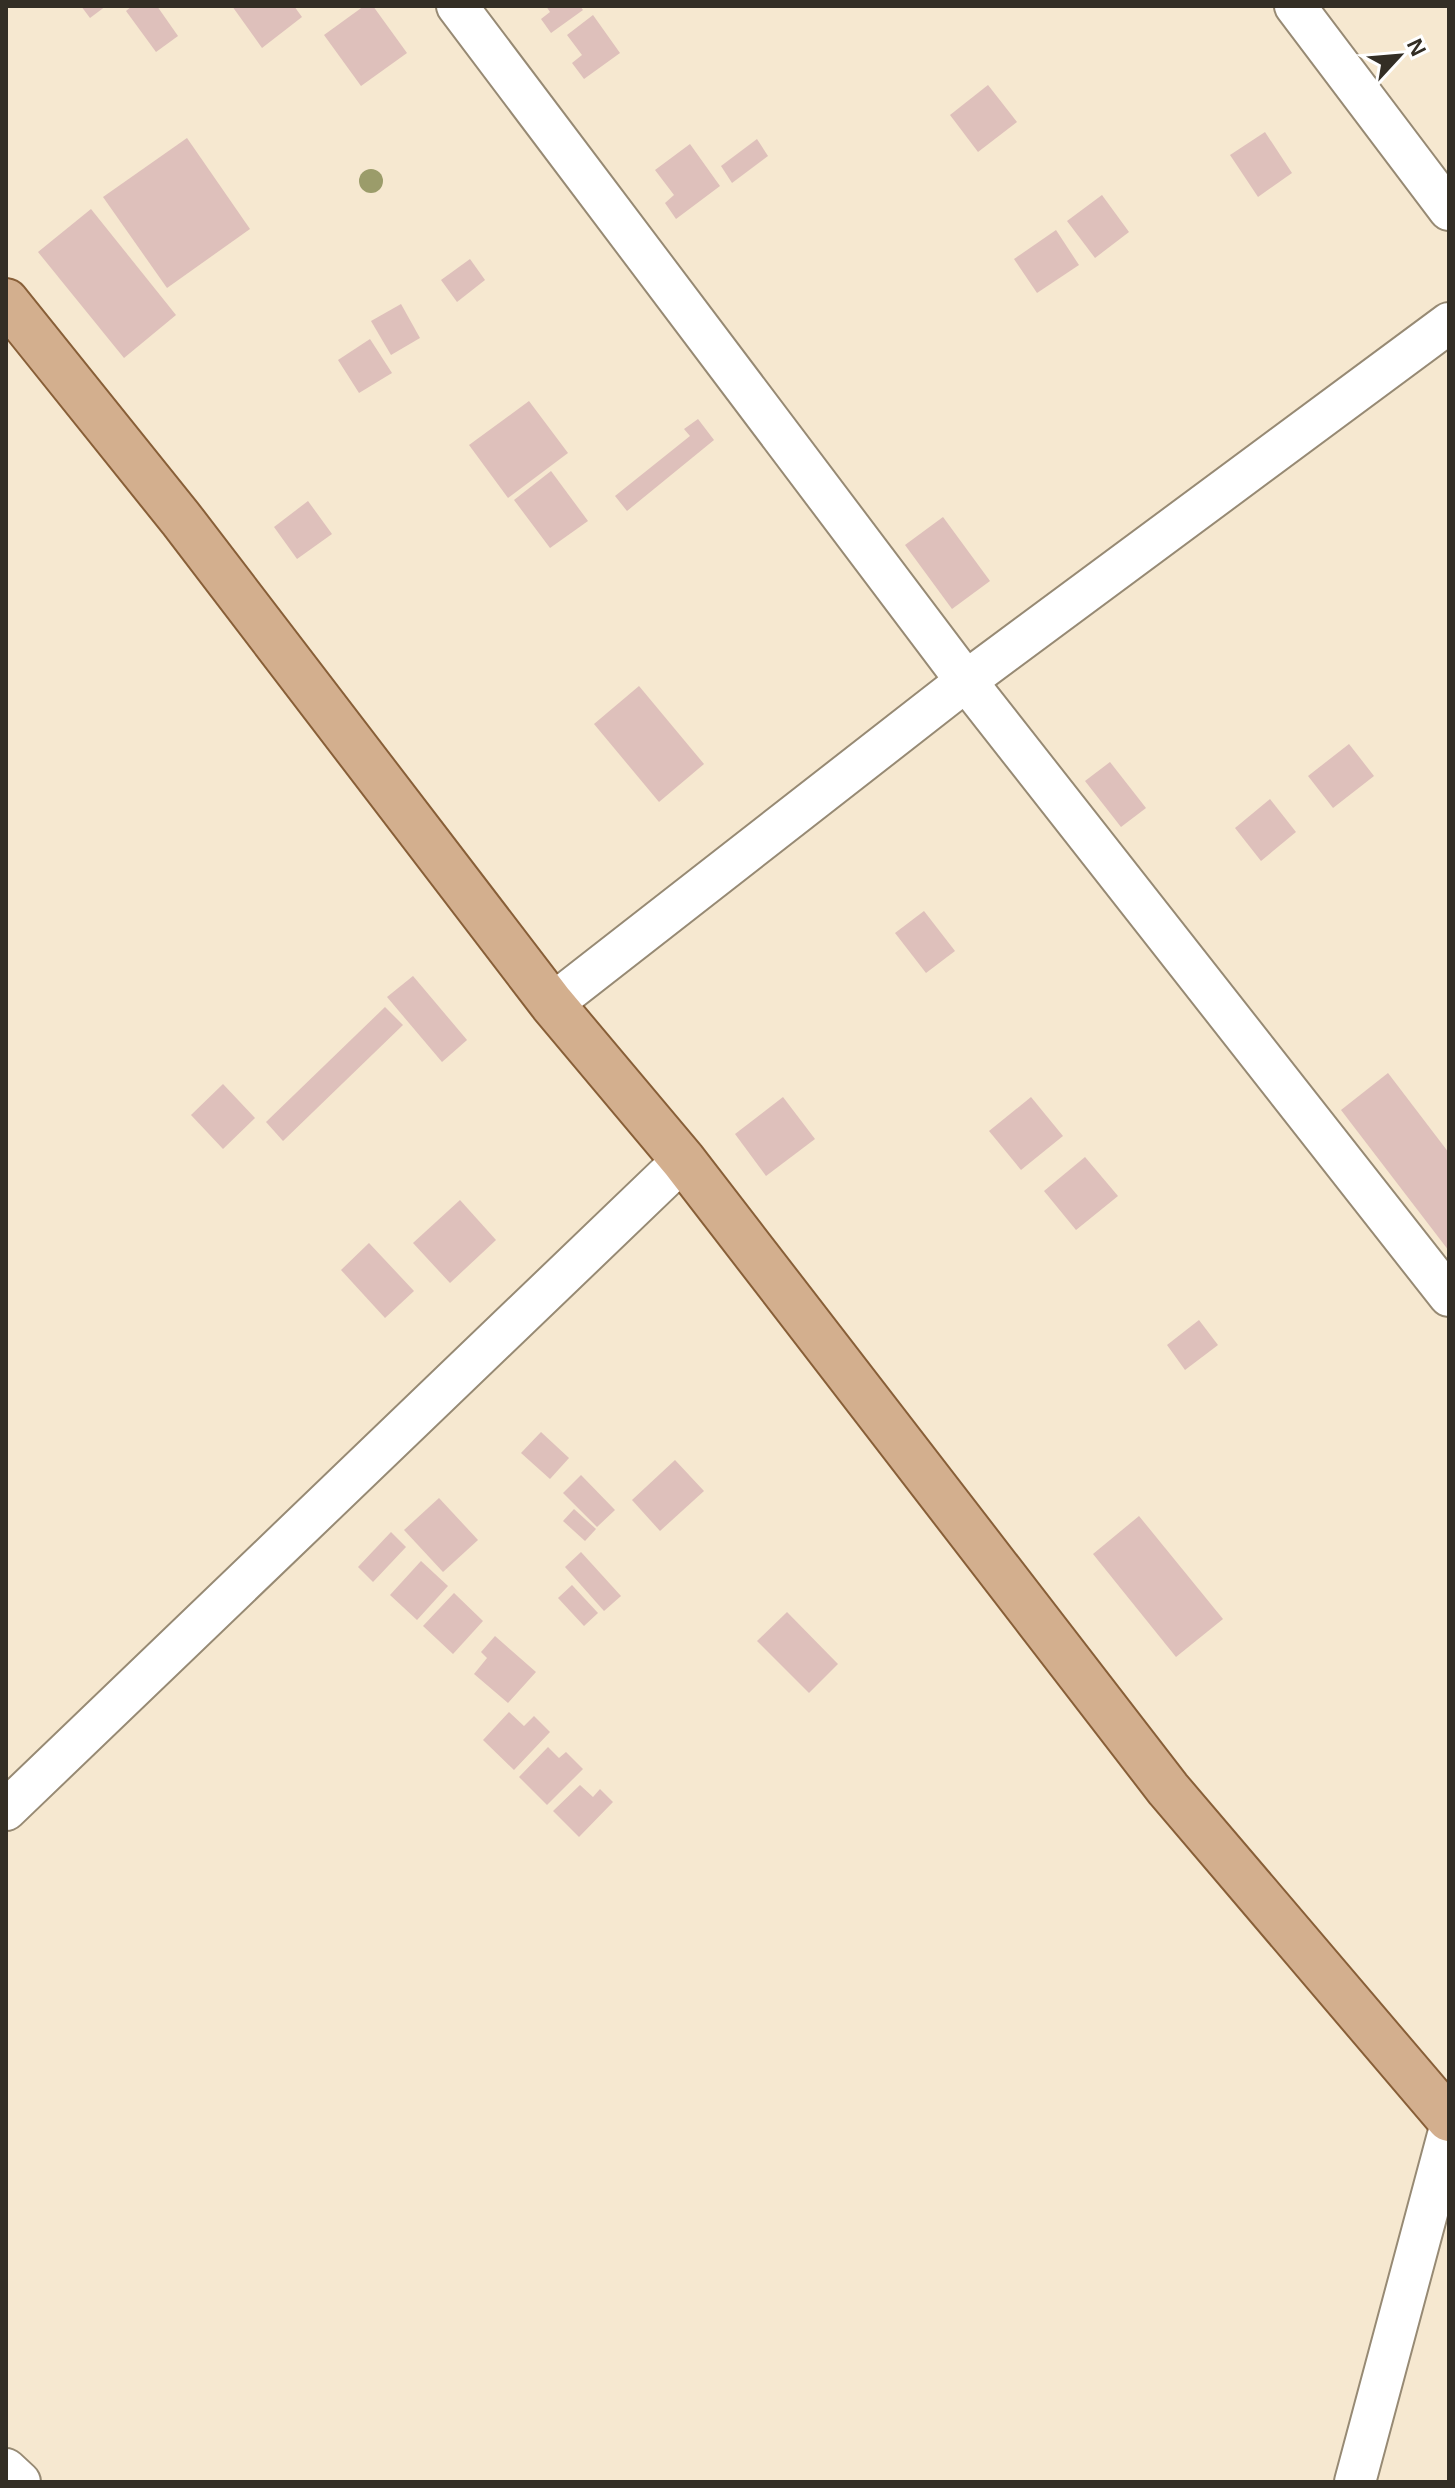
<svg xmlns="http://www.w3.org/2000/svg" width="1455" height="2488" font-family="Helvetica,sans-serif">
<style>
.building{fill:#dec0bb}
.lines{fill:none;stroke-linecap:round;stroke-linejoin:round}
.minor-casing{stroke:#978a74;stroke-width:44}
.major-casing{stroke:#885f38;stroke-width:48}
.minor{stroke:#fff;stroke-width:40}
.major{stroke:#d3af8e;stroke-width:44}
.tree{fill:#9b9c6a}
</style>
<rect width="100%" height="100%" fill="#f6e8d0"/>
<g class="building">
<path d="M81,6H106L90,18Z"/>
<path d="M132,6H157L178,36L156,52L126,11Z"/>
<path d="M232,6H294L302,17L262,48Z"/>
<path d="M364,6H373L407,53L361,86L324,35Z"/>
<path d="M546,6H580L583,10L551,33L541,19L550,12Z"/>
<path d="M593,15L620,53L584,79L572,63L582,55L567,35Z"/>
<path d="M988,85L1017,122L978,152L950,115Z"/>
<path d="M1265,132L1292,173L1258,197L1230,155Z"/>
<path d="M187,138L250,229L167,288L103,197Z"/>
<path d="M757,139L768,156L732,183L721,166Z"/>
<path d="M690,144L720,186L676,219L665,203L674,195L655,170Z"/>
<path d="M1102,195L1129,232L1095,258L1067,221Z"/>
<path d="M91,209L176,315L124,358L38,252Z"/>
<path d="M1056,230L1079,265L1037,293L1014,259Z"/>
<path d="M470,259L485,280L457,302L441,280Z"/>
<path d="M401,304L420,338L391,355L371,321Z"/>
<path d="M370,339L392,373L359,393L338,360Z"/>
<path d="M529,401L568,453L508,498L469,445Z"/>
<path d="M698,419L714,440L627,511L615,496L690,436L684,429Z"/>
<path d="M551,471L588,521L550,548L514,500Z"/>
<path d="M308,501L332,534L297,559L274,527Z"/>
<path d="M943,517L990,581L952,609L905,545Z"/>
<path d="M639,686L704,764L659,802L594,724Z"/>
<path d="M1349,744L1374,776L1333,808L1308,776Z"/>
<path d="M1110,762L1146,808L1121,827L1085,781Z"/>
<path d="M1270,799L1296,832L1261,861L1235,828Z"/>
<path d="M924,911L955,951L926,973L895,933Z"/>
<path d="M413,976L467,1040L442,1062L387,997Z"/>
<path d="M385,1007L403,1025L283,1141L266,1122Z"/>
<path d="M1388,1073L1449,1153V1251L1341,1110Z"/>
<path d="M223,1084L255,1118L223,1149L191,1115Z"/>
<path d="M783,1097L815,1139L766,1176L735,1134Z"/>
<path d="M1031,1097L1063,1136L1021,1170L989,1131Z"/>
<path d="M1085,1157L1118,1196L1076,1230L1044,1191Z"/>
<path d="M460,1200L496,1240L450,1283L413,1243Z"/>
<path d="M369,1243L414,1291L385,1318L341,1270Z"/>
<path d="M1199,1320L1218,1345L1185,1370L1167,1345Z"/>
<path d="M541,1432L569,1458L550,1479L521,1453Z"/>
<path d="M675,1460L704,1491L660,1531L632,1500Z"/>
<path d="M581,1475L615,1510L597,1527L563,1493Z"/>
<path d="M439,1498L478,1540L443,1572L404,1530Z"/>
<path d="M574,1509L596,1529L585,1541L563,1521Z"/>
<path d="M1139,1516L1223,1619L1176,1657L1093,1554Z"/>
<path d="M391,1532L406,1547L373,1582L358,1567Z"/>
<path d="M581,1552L621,1596L604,1611L565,1567Z"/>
<path d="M421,1561L448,1586L417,1620L390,1595Z"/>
<path d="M572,1585L598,1613L584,1626L558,1598Z"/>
<path d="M454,1593L483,1621L453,1654L423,1626Z"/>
<path d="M787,1612L838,1664L809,1693L757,1641Z"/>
<path d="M495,1636L536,1672L508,1703L474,1674L487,1658L481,1652Z"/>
<path d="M509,1712L524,1726L534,1716L550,1732L514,1770L483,1740Z"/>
<path d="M548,1747L559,1758L566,1752L583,1769L547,1805L519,1777Z"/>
<path d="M580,1785L593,1797L600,1789L613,1802L579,1837L553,1811Z"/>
</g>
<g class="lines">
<g class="minor-casing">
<g id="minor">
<path d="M457,6L966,681L1449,1296"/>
<path d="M1295,6L1449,210"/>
<path d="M552,1004L966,681L1449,323"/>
<path d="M6,1810L683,1160"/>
<path d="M6,2469L20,2482"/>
<path d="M1355,2482L1449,2131"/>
</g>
</g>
<g class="major-casing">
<path id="major" d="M6,301L181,519L552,1004L683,1160L1168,1789L1449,2119"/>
</g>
<use href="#minor" class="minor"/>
<use href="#major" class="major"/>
</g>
<circle class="tree" cx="371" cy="181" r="12"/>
<rect width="1455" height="2488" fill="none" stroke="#332e25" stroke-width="16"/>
<g transform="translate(1399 56) rotate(64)" stroke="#ffffff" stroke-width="6" paint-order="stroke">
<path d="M0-6L14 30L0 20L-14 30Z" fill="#332e25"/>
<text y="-12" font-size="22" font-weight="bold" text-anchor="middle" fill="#332e25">N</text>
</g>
</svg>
